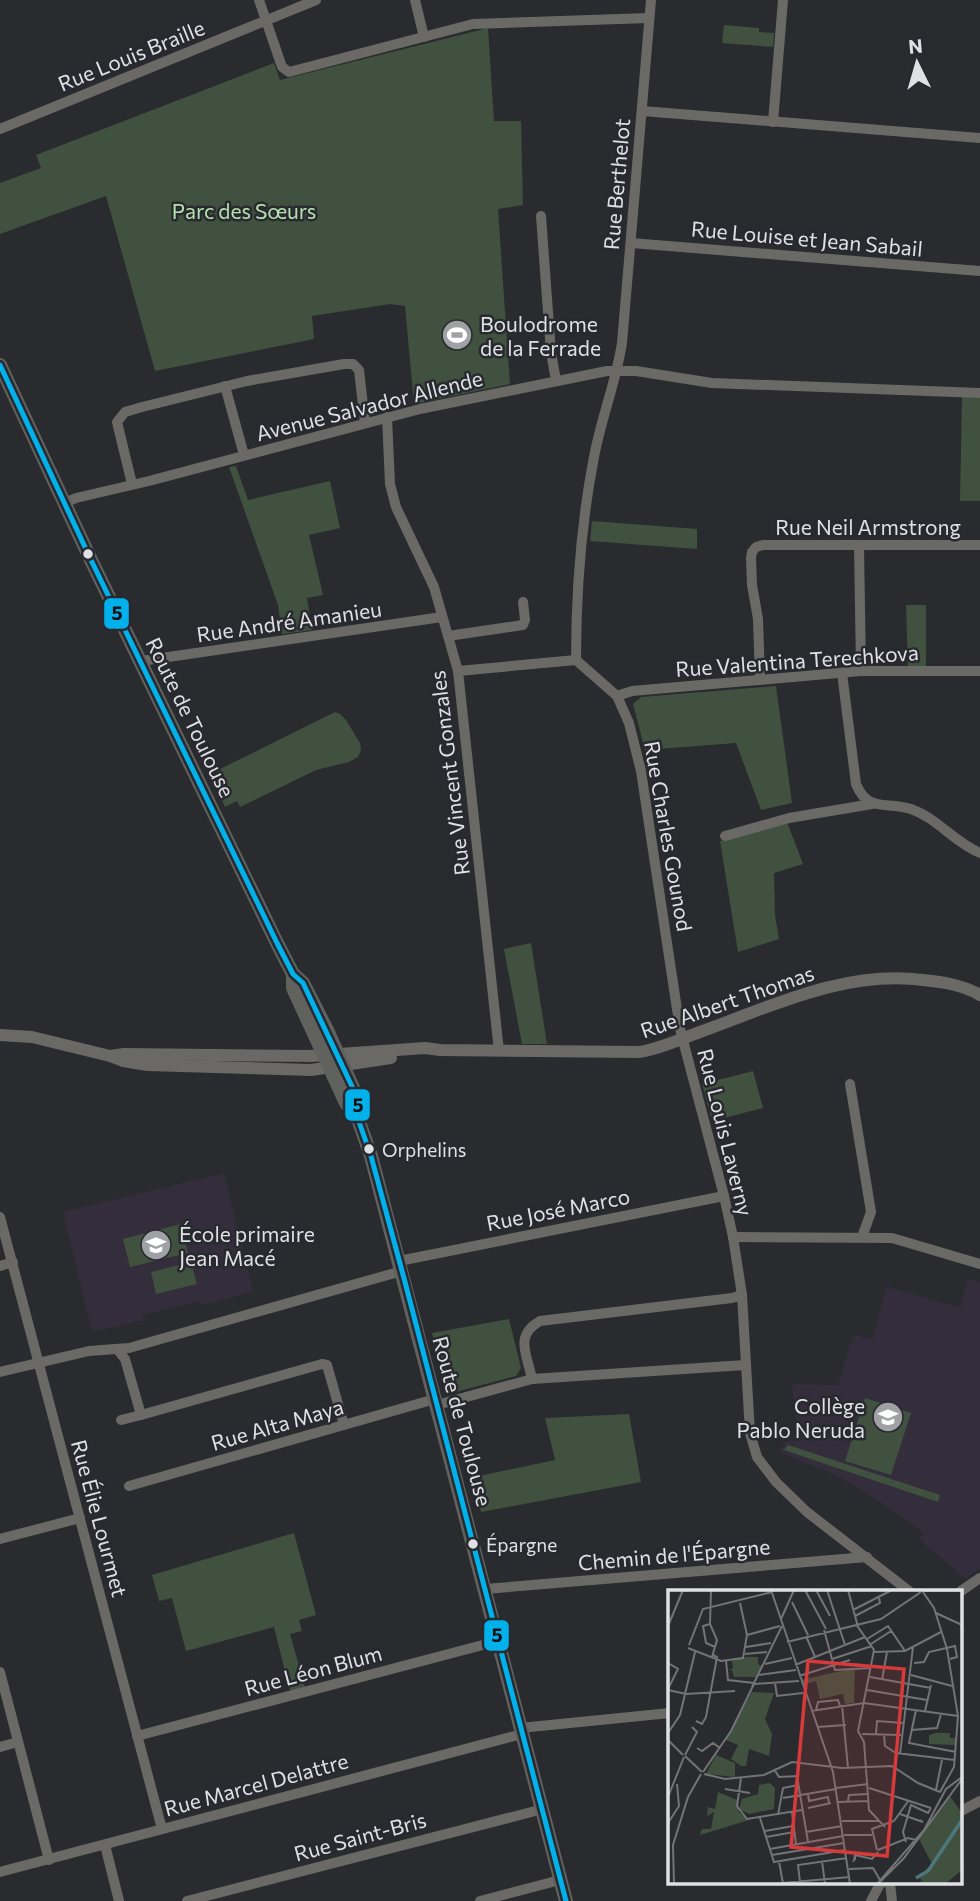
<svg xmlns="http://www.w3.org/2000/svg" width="980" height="1901" font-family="Commissioner,sans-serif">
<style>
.education{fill:#342d3b}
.green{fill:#41513f}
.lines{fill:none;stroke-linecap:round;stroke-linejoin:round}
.minor{stroke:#6a6965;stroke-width:10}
.tertiary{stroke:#6a6965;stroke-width:12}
.primary{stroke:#61615e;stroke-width:14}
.bus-1-casing{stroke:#282a2f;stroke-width:10}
.bus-1{stroke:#00b1eb;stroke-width:5}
.bus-dot{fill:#e0e1e5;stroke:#282a2f;stroke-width:2.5}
.labels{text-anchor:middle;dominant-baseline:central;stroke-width:5;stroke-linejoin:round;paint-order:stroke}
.bus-label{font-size:19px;fill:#e0e1e5;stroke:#282a2f;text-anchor:start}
.street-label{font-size:21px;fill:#e0e1e5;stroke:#282a2f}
.park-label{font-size:21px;fill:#b5e1af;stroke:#282a2f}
.poi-label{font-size:21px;fill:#e0e1e5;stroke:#282a2f;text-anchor:start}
.inset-river{fill:none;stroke:#4c777c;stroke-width:3.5}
.inset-road{fill:none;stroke:#727477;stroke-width:2}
.view{fill:#d73a3b;fill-opacity:0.15;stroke:#d73a3b;stroke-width:3.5}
.inset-edge{fill:none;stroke:#e0e1e5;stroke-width:3.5}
.line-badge{stroke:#282a2f;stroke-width:2.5}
.pale-badge-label{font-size:19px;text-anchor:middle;font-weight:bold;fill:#111}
</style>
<rect width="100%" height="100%" fill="#292b2e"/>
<g class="education">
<path d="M224,1173L253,1292L202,1305L201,1301L143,1315L144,1320L92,1332L63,1212Z"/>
<path d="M968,1279L980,1282V1567L966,1579L919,1539L924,1533L882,1503L841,1478L779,1452L786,1441L798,1440L792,1384L838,1385L853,1335L873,1339L886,1286L960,1308Z"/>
</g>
<g class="green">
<path d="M724,25L759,28V32L774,33L773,47L722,43Z"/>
<path d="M488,28L494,121H521L523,205L498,209L510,384L414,404L405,306L390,304L312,316L314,339L155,371L106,196L0,234V183L41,168L36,155L274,63L280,80Z"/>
<path d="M962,397L980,398V501H960Z"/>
<path d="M236,466L248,500L330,481L340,528L309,535L323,595L307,598L312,630L282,634L278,605L229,467Z"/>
<path d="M592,521L697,529V549L590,541Z"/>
<path d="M906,605H926V666H908Z"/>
<path d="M776,686L792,803L761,810L736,743L645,750L633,704L641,697Z"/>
<path d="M335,712L340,714L346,720L360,743L361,750L358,757L349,762L316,770L240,807L237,801L225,807L210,774Z"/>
<path d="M787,822L803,864L774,873L775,915L779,939L738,952L720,841Z"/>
<path d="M531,943L547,1044H522L504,949Z"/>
<path d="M753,1071L763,1108L712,1121L702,1084Z"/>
<path d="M181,1224L188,1253L130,1267L123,1239Z"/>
<path d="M191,1262L197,1284L156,1294L151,1272Z"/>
<path d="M509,1319L521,1368L516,1376L448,1394L432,1333Z"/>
<path d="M865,1398L911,1413L891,1475L845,1461Z"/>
<path d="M629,1414L641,1482L481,1512L473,1482L479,1476L555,1460L545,1418Z"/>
<path d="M788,1445L940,1495L938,1502L784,1450Z"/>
<path d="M294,1533L316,1615L299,1620L302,1631L290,1634L305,1687L290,1691L274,1627L186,1651L172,1598L159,1601L152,1575Z"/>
</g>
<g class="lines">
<g class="minor">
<path d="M259,0L282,67L289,72L473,24L649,18"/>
<path d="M415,0L424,37"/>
<path d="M651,0L622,343C616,382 601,419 594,457C581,524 576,592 576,660L617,696L629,723L641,771L680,1029L724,1196L733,1237L742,1295L750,1433L757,1457L776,1482L807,1512L909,1591"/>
<path d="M642,111L980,138"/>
<path d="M773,122L783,0"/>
<path d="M0,129L316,0"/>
<path d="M541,216L551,353L556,380"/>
<path d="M631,243L980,271"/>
<path d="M225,386L244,455"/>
<path d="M387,417L390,484L396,507L434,587L458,671L499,1051"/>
<path d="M132,484L117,422L125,412L142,407L247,381L344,364H353L359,370L365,423"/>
<path d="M65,503L76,498L149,481L420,409L607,371H636L712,383L980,393"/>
<path d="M859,545L861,671"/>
<path d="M448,636L523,625L525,620L523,602"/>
<path d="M141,661L442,617"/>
<path d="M458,671L576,660"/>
<path d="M842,673L856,784C868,813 886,801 911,809C937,818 954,842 980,853"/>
<path d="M760,680L758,619L752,585L751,558L752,552L756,547L763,545H980"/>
<path d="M617,696L632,691L861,671H980"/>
<path d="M725,836L789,818L872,804"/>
<path d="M850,1084L871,1212L862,1237"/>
<path d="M0,1217L162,1829"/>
<path d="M733,1237L892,1238L980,1264"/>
<path d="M399,1261L724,1196"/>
<path d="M0,1266L13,1262"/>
<path d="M117,1349L125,1359L141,1415L322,1364L327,1365L344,1425"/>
<path d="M0,1372L89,1351L129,1348L402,1271"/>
<path d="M532,1379C527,1354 514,1336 540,1321L732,1298L742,1295"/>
<path d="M437,1405L532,1379L745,1365"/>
<path d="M121,1420L141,1415"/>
<path d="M129,1486L435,1399"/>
<path d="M0,1539L80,1518"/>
<path d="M485,1589L867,1557"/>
<path d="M961,1591L980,1578"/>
<path d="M0,1672L49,1860"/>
<path d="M520,1728L670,1713"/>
<path d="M137,1736L498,1641"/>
<path d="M0,1747L18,1742"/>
<path d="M961,1811L980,1801"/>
<path d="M105,1845L119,1901"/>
<path d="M0,1872L522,1734"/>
<path d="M885,1882L890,1883L892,1901"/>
<path d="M187,1901L543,1809"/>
<path d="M480,1901L560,1880"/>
<path d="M871,1901L881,1882"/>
</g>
<g class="tertiary">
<path d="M0,1035L32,1037L110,1056L123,1061L148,1065L311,1070L391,1058"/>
<path d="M110,1056L124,1054L311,1056L425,1048L440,1050L639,1052C660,1049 680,1039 700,1032C772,1006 845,970 923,980C943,982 963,985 980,995"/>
</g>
<g class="primary">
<path d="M0,365L91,560L277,943L293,974L303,983L328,1032L358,1099L357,1116"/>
<path d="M293,974V988L346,1103L357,1116L371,1156L566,1901"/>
</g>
<g class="bus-1-casing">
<path id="bus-1" d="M0,365L91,560L277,943L293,974L303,983L358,1099L357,1116L371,1156L405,1282L566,1901"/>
</g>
<use href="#bus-1" class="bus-1"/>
</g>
<defs>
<g id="stadium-disc" transform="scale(1.575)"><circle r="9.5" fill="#a0a1a5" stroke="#282a2f"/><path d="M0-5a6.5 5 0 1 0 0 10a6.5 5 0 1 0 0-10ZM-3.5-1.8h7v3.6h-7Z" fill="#fff"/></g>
<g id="school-disc" transform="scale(1.575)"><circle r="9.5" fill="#a0a1a5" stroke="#282a2f"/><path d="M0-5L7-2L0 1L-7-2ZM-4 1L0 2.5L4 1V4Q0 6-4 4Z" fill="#fff"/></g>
</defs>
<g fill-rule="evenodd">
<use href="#stadium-disc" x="457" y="335"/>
<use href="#school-disc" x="156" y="1245"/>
<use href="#school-disc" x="888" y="1417"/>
</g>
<g class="bus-dot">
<circle cx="88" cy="554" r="6"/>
<circle cx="369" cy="1149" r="6"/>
<circle cx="473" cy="1544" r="6"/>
</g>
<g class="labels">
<g class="bus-label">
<text x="382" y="1149">Orphelins</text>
<text x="486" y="1544">Épargne</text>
</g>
<g class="street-label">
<text transform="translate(131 55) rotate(-22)">Rue Louis Braille</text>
<text transform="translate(616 184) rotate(-85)">Rue Berthelot</text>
<text transform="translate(807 238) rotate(5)">Rue Louise et Jean Sabail</text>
<text transform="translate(369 405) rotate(-14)">Avenue Salvador Allende</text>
<text x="868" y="526">Rue Neil Armstrong</text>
<text transform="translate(289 621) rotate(-8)">Rue André Amanieu</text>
<text transform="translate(797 660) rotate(-4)">Rue Valentina Terechkova</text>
<text transform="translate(191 717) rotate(64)">Route de Toulouse</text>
<text transform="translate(449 773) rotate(-97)">Rue Vincent Gonzales</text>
<text transform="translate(669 836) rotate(80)">Rue Charles Gounod</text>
<text transform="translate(727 1001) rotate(-19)">Rue Albert Thomas</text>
<text transform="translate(726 1132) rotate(76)">Rue Louis Laverny</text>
<text transform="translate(558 1209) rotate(-11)">Rue José Marco</text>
<text transform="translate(463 1421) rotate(75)">Route de Toulouse</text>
<text transform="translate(277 1424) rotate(-16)">Rue Alta Maya</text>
<text transform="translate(100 1518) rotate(75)">Rue Élie Lourmet</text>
<text transform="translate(674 1554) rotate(-5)">Chemin de l'Épargne</text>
<text transform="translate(313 1670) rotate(-15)">Rue Léon Blum</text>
<text transform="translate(256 1784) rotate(-15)">Rue Marcel Delattre</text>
<text transform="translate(360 1836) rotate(-15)">Rue Saint-Bris</text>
</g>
<g class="park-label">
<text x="244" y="210">Parc des Sœurs</text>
</g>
<g class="poi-label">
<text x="480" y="323">Boulodrome<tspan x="480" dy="24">de la Ferrade</tspan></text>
<text x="179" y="1233">École primaire<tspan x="179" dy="24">Jean Macé</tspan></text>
<text x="865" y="1405" text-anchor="end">Collège<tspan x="865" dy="24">Pablo Neruda</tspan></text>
</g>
</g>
<g transform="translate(668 1590)">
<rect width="294" height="294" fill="#292b2e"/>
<path d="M78,67H90V74L94,76L88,87H66L64,80H60L65,78L64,71ZM187,78L186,113L177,114L175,104L152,109L148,91L134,95L133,90ZM84,102L106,103L97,129L104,144L101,166L81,159L78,176H73L63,169L70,155L58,150ZM268,143H282V148H288V155L261,154V145ZM48,165L67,173V187L38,184ZM102,193L107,198L106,219L81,224L71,219L74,209L90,204L91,195ZM50,202L69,210L71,222L81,230L32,245L34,239H43L46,222L39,226L40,217L47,219ZM281,205L294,223V280L277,294H246L254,291L251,286L264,274L251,249Z" fill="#41513f"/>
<path class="inset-river" d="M248,288L260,281L294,230"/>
<path class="inset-road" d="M43,0L42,34L49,50L44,67M103,0L165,182L182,294M137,0L158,39M148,0L162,26M159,0L177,55M180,0L190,37L206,60L190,141L196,152L201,220L217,237M256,1H294M255,2L266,18L279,59L290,126L286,177L272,202M124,12L140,45M185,20L224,0M268,23L294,35M187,26L212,13L211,8M113,29L126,0M42,34L35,36L38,53L47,57M0,36L15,0M156,40L167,80L203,78M79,45L112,36M138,46L147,67M199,49L220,36L237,61M119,52L213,29L253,2M203,54L223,41M21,55L35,19L104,2M78,57L103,53M20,58L53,71L75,68L79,45L72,13M206,62L237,61L273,42M77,64L99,62M164,69L204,56M58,71L60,90L86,93M0,73L10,79L0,99M246,73L256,72L261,62L287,56L289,67L282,69M97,74L124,68M127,75L197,47M91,85L128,80M243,85L284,96M131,86L182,70M202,87L263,98M214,90L219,62M107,93L109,106L135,103M86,94L131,91M84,97L114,36M0,100L18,104L67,101M199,100L259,110M174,115L180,178M148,120L150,112L170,110L172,116M248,120L241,153L288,162M143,121L196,113L290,126M257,121L263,95M28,131L34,134L38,127L49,67L45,65M149,137L178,135M243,140L269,138L273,124M0,143L12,125L27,62M194,144L233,145M208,144L209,131L236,133M216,144L217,156L228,163L287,170M0,150L15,165M29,158L34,161L45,153L52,158M232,164L245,57M17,165L29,142L24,137M17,166L34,182M174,178L224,176L250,193L272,202M106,179L111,187L129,186L140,252M35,182L63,141L86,94M36,184L57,189L96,185L124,172L174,178M73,188L69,216L79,229L134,220M168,198L200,194M201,198L263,218M57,199L82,203M268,200L274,170M140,204L141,211L160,207L161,214M0,207L16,167M115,208L168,199M180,211L181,205L201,204M170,212L201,211M140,218L163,213M124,222L128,254M232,224L255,232L252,230M110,225L115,198L130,195M92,228L106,272L177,260M174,231H211M0,233L11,216L9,194M97,241L125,236M138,242L174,236M176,245H204M98,247L126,242M238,252L235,242L243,215L260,223L263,218M102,259L175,246M209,260L204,239L226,231L241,210M210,260L240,248L248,250M104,265L176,253M187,265L186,270L187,269V265L204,269L210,262M111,271L115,294M154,271L157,294M181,279L205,278L212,290M132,292L130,275L179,268M114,293L182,287M6,294L5,255L20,207L33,184M209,294L256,240L278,199L294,187M210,294L236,268L294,189"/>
<path class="view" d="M140,71L236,79L219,266L123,257Z"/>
<rect width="294" height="294" class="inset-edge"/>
</g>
<g class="line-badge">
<rect x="103" y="597" width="27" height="33" rx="7" fill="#00b1eb"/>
<rect x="344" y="1088" width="27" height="34" rx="7" fill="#00b1eb"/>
<rect x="483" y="1619" width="27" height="33" rx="7" fill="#00b1eb"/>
</g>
<g class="pale-badge-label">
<text x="117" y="620">5</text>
<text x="358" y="1112">5</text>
<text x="497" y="1642">5</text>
</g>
<g transform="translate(917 63) rotate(355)" stroke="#282a2f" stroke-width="5" paint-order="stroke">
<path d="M0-5L12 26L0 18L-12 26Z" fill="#e0e1e5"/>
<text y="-10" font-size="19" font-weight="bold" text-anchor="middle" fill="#e0e1e5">N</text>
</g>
</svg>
